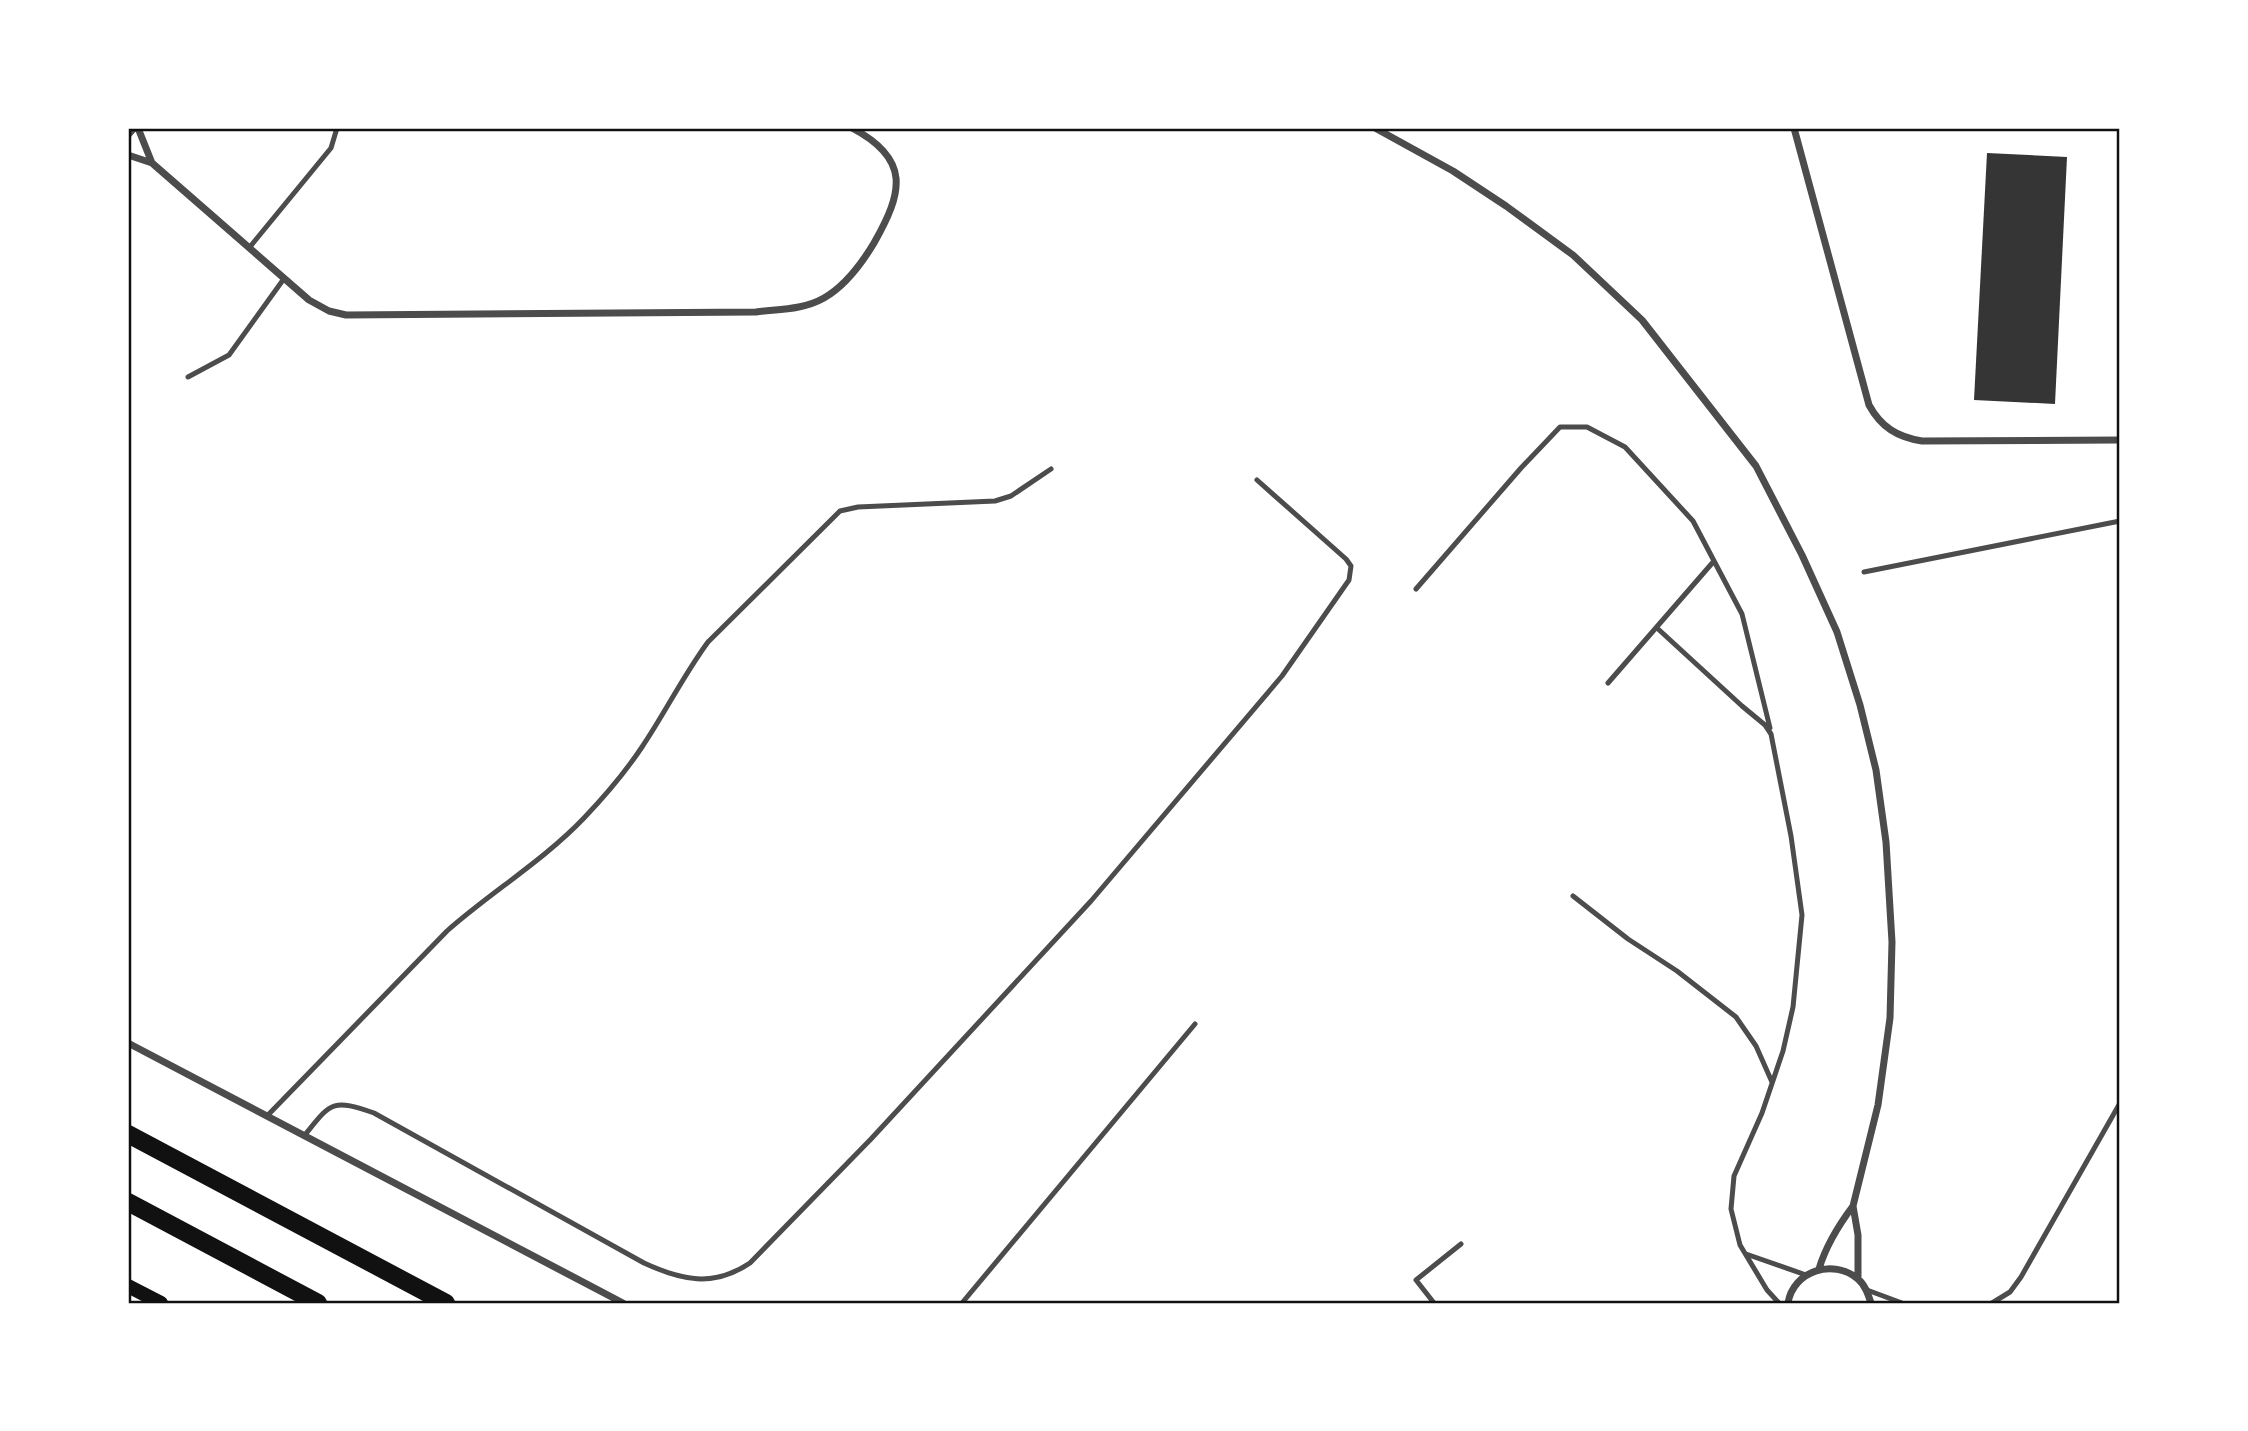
<svg xmlns="http://www.w3.org/2000/svg" width="2248" height="1431" font-family="Helvetica,sans-serif">
<rect width="100%" height="100%" fill="#fff"/>
<path fill="#353535" d="M1987 153 2067 157 2055 404 1974 400Z"/>
<g fill="none" stroke-linecap="round" stroke-linejoin="round">
<path stroke="#4c4c4c" stroke-width="5" d="M249 248 331 148 337 128
M188 377 229 355 283 280
M1864 572 2120 521
M1416 589 1521 468 1560 427H1587L1625 447 1693 521 1742 614 1770 728
M1657 628 1742 706 1765 725 1771 734 1791 836 1802 915 1793 1007 1783 1051 1762 1113 1734 1176 1731 1209 1740 1245 1767 1290 1779 1303
M1608 683 1714 561
M1573 896 1628 939 1677 971 1736 1017 1756 1046 1772 1082
M267 1116 447 931C491 892 543 861 584 818 604 797 626 771 642 747 665 713 683 676 708 642L840 511 858 507 995 501 1011 496 1051 469
M304 1136C331 1103 331 1098 374 1113L644 1263C681 1280 713 1288 750 1263L871 1139 1091 901 1282 676 1349 580 1351 566 1346 559 1257 480
M1746 1254 1806 1275
M1867 1290 1902 1303
M962 1303 1195 1024
M1434 1303 1416 1280 1461 1244
M1992 1303 2010 1292 2021 1277 2120 1103"/>
<path stroke="#4c4c4c" stroke-width="7" d="M138 128 152 163
M1375 128 1453 171 1506 206 1573 255 1642 320 1756 466 1802 555 1837 632 1860 705 1876 770 1886 842 1892 942 1890 1018 1878 1105 1853 1206 1858 1235V1279
M1794 128 1869 405C1881 427 1897 437 1922 441L2120 440
M128 135 134 128
M128 155 152 163 309 300 329 311 346 315 756 312C778 309 803 310 824 298 845 286 862 263 874 243 903 192 911 159 852 128
M128 1043 623 1303
M1819 1269C1826 1245 1838 1226 1853 1206
M1788 1303C1793 1271 1833 1258 1858 1279 1865 1285 1868 1294 1871 1303"/>
<path stroke="#111" stroke-width="14" d="M128 1286 161 1303"/>
<path stroke="#111" stroke-width="18" d="M128 1134 446 1303
M128 1202 318 1303"/>
</g>
<rect width="2248" height="1431" fill="none" stroke="#ffffff" stroke-width="259"/>
<rect x="130" y="130" width="1988" height="1172" fill="none" stroke="#111" stroke-width="2.5"/>
</svg>
